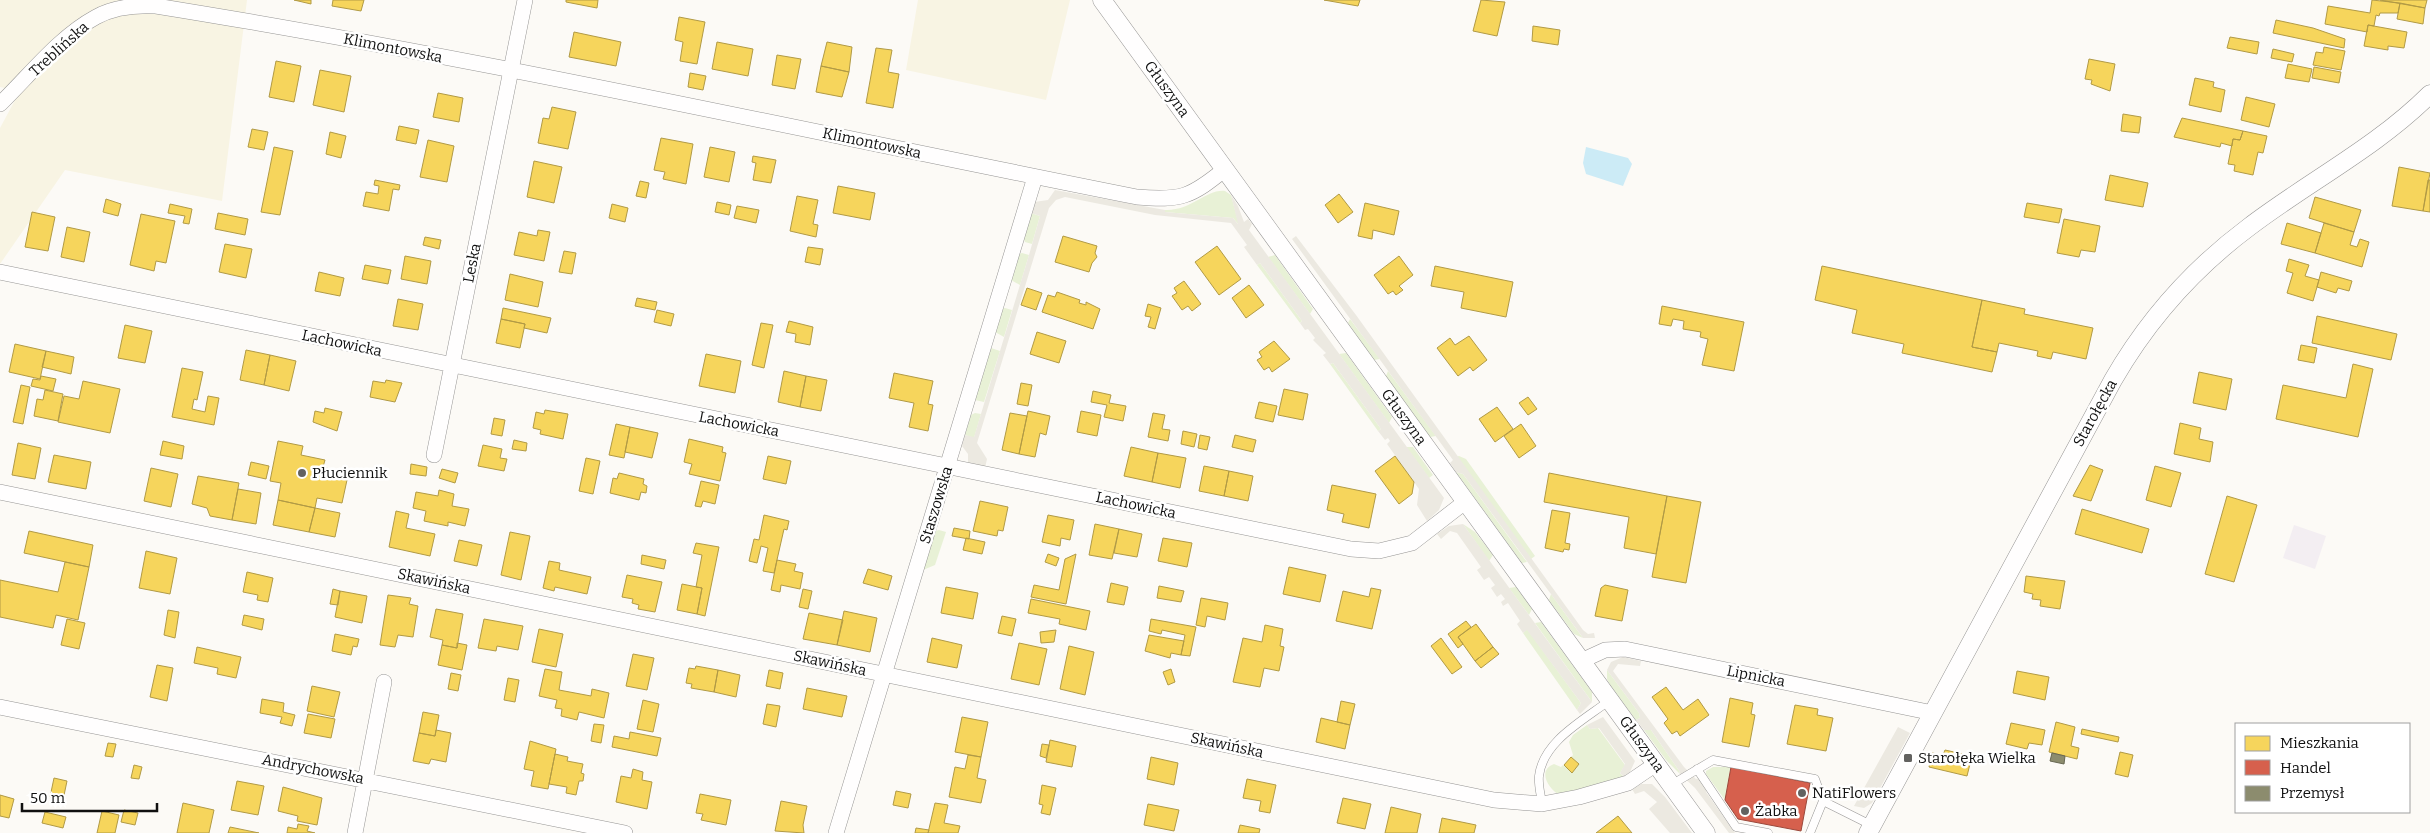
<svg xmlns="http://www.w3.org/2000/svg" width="2430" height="833" font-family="Bitter,serif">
<rect width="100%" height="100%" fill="#fcfaf6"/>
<path fill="#f3eef2" d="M2294 525 2326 536 2315 569 2283 558Z"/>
<path fill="#f8f4e3" d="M0 0H247L222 201 65 170 0 264V128L20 91 0 87Z
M918 0H1070L1046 100 906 70Z"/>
<path fill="#e8f1d6" d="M1225 191 1231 195 1239 225 1233 218 1165 212V210C1192 211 1206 189 1225 191Z
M1031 213 1040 216 1032 244 1025 242 1023 238Z
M1022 253 1029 255 1020 285 1011 280 1019 254Z
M1275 255 1313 309 1310 314 1268 257Z
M1260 263 1302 321 1300 323 1257 265Z
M1005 308 1012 310 1004 337 995 332 1002 309Z
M1350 319 1380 359 1374 360 1348 323Z
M991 348 1000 351 984 402 975 400Z
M1346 353 1392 417 1389 423 1339 354Z
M1333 363 1381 429 1378 431 1330 364Z
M1388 371 1436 436 1430 437 1386 376Z
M975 413 981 414 974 438 965 435 971 415Z
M1406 447H1413L1433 475 1429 478Z
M1459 456 1466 459 1535 556 1531 559 1456 457Z
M1456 472 1463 474 1527 562 1522 563Z
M1463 524 1475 532 1493 555 1489 561Z
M939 530 946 532 935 565 923 570 935 531Z
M1516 587 1532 609 1529 615 1509 588Z
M1551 594 1580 634 1583 638 1574 634 1549 600Z
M1541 622 1592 692V702L1535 623Z
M1527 629 1581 703 1577 710 1523 633Z
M1607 670 1639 713 1640 718 1636 720 1610 685 1607 679Z
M1587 725 1590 729 1598 728 1625 765 1620 773 1624 777 1560 795C1548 789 1537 770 1554 764L1561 767 1563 765 1572 772 1579 764 1571 757 1573 755 1569 742 1573 735Z
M1647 729 1651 730 1680 772 1679 773 1666 760 1644 730Z
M1713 767H1731L1725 800 1706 774V771Z"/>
<path fill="#ece9e1" d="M1055 190 1165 210V212L1233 218 1238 224 1231 195 1238 206 1244 222 1248 219 1252 224 1249 230 1444 498 1439 510 1427 521 1417 505 1419 489 1387 444 1390 441 1388 438 1385 440 1378 431 1381 429 1333 363 1330 364 1323 355 1326 353 1313 340 1315 338 1308 329 1305 330 1300 323 1302 321 1260 263 1257 265 1244 247 1247 245 1231 223 1155 215 1065 197 1056 200 1049 208 977 443 987 459 985 468 968 463V454L962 446 965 435 974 437 1029 255 1040 216 1031 213 1034 202 1048 200Z
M1296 236 1356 315 1583 630 1588 634 1594 633 1595 638H1583L1463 474 1456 472 1450 463 1453 460 1292 239Z
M1463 524 1592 702 1580 714 1577 710 1581 703 1527 630 1523 633 1517 624 1520 621 1508 603 1503 606 1501 602 1505 599 1501 594 1497 597 1491 588 1495 585 1489 577 1484 580 1477 570 1481 567 1457 533 1450 531 1441 539 1437 534 1449 526Z
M1623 657 1641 661 1640 666 1618 664 1613 671 1684 767 1696 779 1699 778 1708 790 1706 792 1735 833H1729L1695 788 1679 773 1680 772 1651 730H1644L1636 720 1640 718 1639 713 1607 670 1611 662Z
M1603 717 1635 761 1630 772 1624 777 1620 773 1625 764 1599 728 1590 729 1587 725Z
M1898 727 1910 733 1872 803 1864 808 1854 806Z
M1641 784H1652L1665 797 1692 833H1670L1649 809 1657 802 1644 791 1635 794 1632 789Z"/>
<path fill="#ccebf6" d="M1586 147 1628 158 1632 164 1623 186 1586 174 1583 163Z"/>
<path fill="#f6d55c" stroke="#b19a45" d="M294 0H311V4Z
M333 0H364L361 11 332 6Z
M566 0H598L597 8 566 2Z
M1324 0H1360L1358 6Z
M1481 0 1505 2 1497 36 1473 31Z
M2372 0 2400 3 2398 13H2380L2379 16 2376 15 2374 26 2368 25 2367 32 2325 24 2328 6 2370 13Z
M2380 0H2427L2425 8Z
M2400 3 2425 8 2423 24 2397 19Z
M679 17 705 22 697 64 680 61 683 42 675 40Z
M2276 20 2313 28 2345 39 2344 48 2273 33Z
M2368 25 2407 32 2404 48 2388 46V50L2364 46Z
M1533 26 1560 30 1558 45 1532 41Z
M574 32 621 42 616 66 569 57Z
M2230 37 2259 42 2257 54 2227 48Z
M717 42 753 49 748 76 712 69Z
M827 42 852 47 849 72 821 66Z
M2324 47 2345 51 2341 70 2313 65 2316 52 2323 53Z
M876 48 892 50 888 72 899 74 893 108 866 103Z
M2273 49 2294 54 2292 62 2271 58Z
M777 55 801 59 795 89 772 85Z
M2089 59 2115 64 2110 91 2091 84 2092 80 2085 79Z
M276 61 301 66 294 102 269 97Z
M2288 64 2312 69 2309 82 2285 78Z
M821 66 849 72 842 97 816 92Z
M2314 67 2341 72 2339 83 2312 78Z
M320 70 351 76 344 112 313 105Z
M690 73 706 76 703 90 688 87Z
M2195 78 2214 82 2213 87 2225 90 2221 112 2189 105Z
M438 93 463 98 459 122 433 117Z
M2246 97 2275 104 2269 127 2241 120Z
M552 107 576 112 568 149 538 143 543 118 549 119Z
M2123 114 2141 117 2139 133 2121 131Z
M2182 118 2243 131 2240 140 2233 139 2232 146 2221 143 2220 147 2174 137Z
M399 126 419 130 416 144 396 140Z
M252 129 268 132 264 150 248 147Z
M2243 131 2267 136 2263 153 2258 152 2253 175 2234 171 2235 165 2228 164 2233 139 2240 140Z
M330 132 346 136 341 158 326 154Z
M661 138 693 144 686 184 663 179 665 172 654 170Z
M428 140 454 146 447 182 420 177Z
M274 147 293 151 280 215 261 212Z
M710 147 735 152 729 182 704 177Z
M753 156 776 160 771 183 753 180 756 163 752 162Z
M534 161 562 167 554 203 527 197Z
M2399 167 2430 173 2423 211 2392 206Z
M2110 175 2148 183 2143 207 2105 200Z
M375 180 400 185 399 190 393 189 389 211 363 206 366 192 378 194 379 186 374 185Z
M2428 180H2430V212L2423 211Z
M640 181 649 183 646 198 636 196Z
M838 186 875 193 870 220 833 213Z
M1339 194 1353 212 1338 223 1325 205Z
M797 196 818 200 813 224 818 225 816 237 790 231Z
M2315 197 2361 210 2354 232 2309 218Z
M106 199 121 204 118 216 103 212Z
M717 202 731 205 729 215 715 212Z
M1365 203 1399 211 1394 235 1373 230 1372 239 1358 236Z
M2027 203 2062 209 2059 223 2024 217Z
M170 204 192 209 189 224 183 223 185 216 168 213Z
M612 204 628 208 625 222 609 218Z
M737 206 759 210 756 223 734 218Z
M32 212 55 217 48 251 25 247Z
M218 213 248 219 245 235 215 229Z
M141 214 175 221 166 263 156 261 154 271 130 265Z
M2064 219 2100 226 2095 252 2081 250 2079 257 2057 253Z
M2287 223 2321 233 2315 253 2281 244Z
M2324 223 2354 232 2350 245 2357 247 2360 239 2369 242 2362 267 2315 253Z
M67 227 90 232 84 262 61 257Z
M538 230 550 232 544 261 514 255 519 232 537 236Z
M1063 236 1097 246 1095 253 1097 257 1092 263 1089 272 1055 262Z
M425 237 441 240 439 249 423 245Z
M225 244 252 249 246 278 219 272Z
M1217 246 1241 279 1219 295 1195 262Z
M808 247 823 249 820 265 805 262Z
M564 251 576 253 572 274 559 272Z
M405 256 431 261 427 284 401 279Z
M1399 256 1413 275 1399 286 1403 290 1396 295 1393 291 1388 294 1374 275Z
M2289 259 2309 265 2305 276 2319 280 2313 301 2287 293 2293 273 2286 271Z
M365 265 391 270 388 284 362 279Z
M1435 266 1513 282 1506 317 1461 308 1464 292 1431 286Z
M1822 266 1982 300 1972 347 1997 352 1992 372 1902 353 1904 344 1852 333 1857 310 1815 300Z
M319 272 344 278 340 296 315 291Z
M2321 272 2352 281 2349 291 2338 288 2336 293 2317 287Z
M510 274 543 282 538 307 505 300Z
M1184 281 1201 304 1192 311 1188 306 1182 310 1172 296 1177 293 1174 288Z
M1249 285 1264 305 1246 318 1232 298Z
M1027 288 1042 293 1036 310 1021 305Z
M1057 292 1080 300 1079 303 1086 305V302L1100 309 1093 329 1042 312 1048 295 1055 297Z
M637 298 657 302 655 310 635 306Z
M398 299 423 304 418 330 393 326Z
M1982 300 2025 309 2024 314 2093 328 2086 359 2053 352 2051 359 2037 356 2038 351 1999 343 1997 352 1972 347Z
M1148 304 1161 308 1155 329 1148 327 1151 317 1145 316Z
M1662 306 1744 322 1734 371 1702 365 1708 339 1700 337 1701 332 1683 329 1684 321 1673 319 1671 326 1659 324Z
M503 308 551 318 547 333 524 328 525 324 501 319Z
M657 310 674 314 671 326 654 322Z
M2317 316 2397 334 2391 360 2312 343Z
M501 319 525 324 520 348 496 343Z
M789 321 813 327 810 345 795 342 796 334 786 332Z
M761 323 773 325 764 368 752 365Z
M125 325 152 331 145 363 118 358Z
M1037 332 1066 341 1059 363 1030 354Z
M1469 336 1487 360 1473 371 1470 367 1458 376 1437 348 1450 338 1455 345Z
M1274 341 1290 359 1272 372 1269 367 1264 370 1257 360 1262 357 1259 352Z
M15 344 46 351 40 379 9 372Z
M2301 345 2317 348 2314 363 2298 360Z
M246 350 270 355 264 385 240 380Z
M46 351 74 357 71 374 42 367Z
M706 354 741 361 735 393 699 386Z
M270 355 296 361 289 391 264 385Z
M2353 364 2373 369 2358 437 2276 419 2283 385 2346 398Z
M182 368 203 372 197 400 194 399 192 409 205 412 208 396 219 398 214 425 172 417Z
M784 371 806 376 800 407 778 402Z
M2199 372 2232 379 2226 410 2193 403Z
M894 373 933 381 928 404 933 405 928 431 909 427 914 403 889 398Z
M41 376 56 379 53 391 31 386 33 379 40 380Z
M806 376 827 380 821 411 800 407Z
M386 380 402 383 395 402 370 397 373 381 385 383Z
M83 381 120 389 110 433 58 422 64 396 79 399Z
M1021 383 1032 385 1028 406 1017 404Z
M21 385 30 387 23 424 13 422Z
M1284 389 1308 394 1303 420 1278 415Z
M45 390 63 394 58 421 34 416 37 399 43 400Z
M1093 391 1111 395 1109 403 1126 406 1123 421 1104 417 1107 405 1091 402Z
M1528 397 1537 409 1528 415 1519 403Z
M1259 402 1277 406 1273 422 1255 418Z
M1497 407 1513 429 1495 442 1479 419Z
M325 408 342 412 337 431 313 422 315 411 324 413Z
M545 410 568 414 563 439 540 434 541 430 533 428 536 412 544 414Z
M1028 411 1050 416 1046 435 1040 433 1035 457 1019 454Z
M1081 411 1101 415 1097 436 1077 432Z
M1010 413 1027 416 1019 454 1002 450Z
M1153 413 1165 415 1162 429 1170 430 1168 441 1148 437Z
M494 418 505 420 502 436 491 434Z
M2180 423 2201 428 2199 439 2213 442 2210 462 2174 454Z
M616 424 630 427 624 458 609 455Z
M1521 424 1536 446 1519 458 1504 436Z
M630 427 658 433 652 458 625 452Z
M1183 431 1197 434 1194 447 1181 444Z
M1200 435 1210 437 1207 450 1198 448Z
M1235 435 1256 440 1253 452 1232 447Z
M689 439 723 447 722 452 726 453 720 481 689 474 692 464 684 462Z
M514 440 527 443 526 451 512 449Z
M163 441 184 446 182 459 160 455Z
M278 441 303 446 301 455 325 460 323 467 333 470 332 477 347 480 342 503 317 498 315 508 278 500 281 483 270 481Z
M18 443 41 448 35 479 12 475Z
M483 445 502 449 500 458 507 459 504 471 478 466Z
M1131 447 1158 453 1152 482 1124 476Z
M1158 453 1186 458 1180 488 1152 482Z
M54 455 91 462 86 489 48 482Z
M768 456 791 461 786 484 763 479Z
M1395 456 1414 482 1412 494 1399 504 1375 471Z
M586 458 600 461 593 494 579 491Z
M251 462 269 466 266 479 248 475Z
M411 464 427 467 426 476 410 474Z
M2090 465 2103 470 2091 501 2073 496Z
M1204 466 1229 471 1224 496 1199 491Z
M2155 466 2181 473 2171 507 2146 500Z
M151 468 178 474 171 507 144 501Z
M442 469 458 473 455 483 439 478Z
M1229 471 1253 476 1248 501 1224 496Z
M619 473 644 479 643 484 647 486 646 493 641 492 639 500 610 493 613 478 617 479Z
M1549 473 1667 496 1656 554 1624 548 1629 517 1544 502Z
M198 476 239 483 232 520 210 516 207 508 192 504Z
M701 481 719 485 715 504 703 501 701 507 695 506Z
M1332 485 1376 494 1369 528 1342 522 1344 514 1327 510Z
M238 489 261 493 256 524 232 520Z
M439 490 454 494 452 506 469 509 465 526 448 522V526L424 521 426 511 413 508 416 492 438 496Z
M1667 496 1701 502 1686 583 1652 577Z
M2227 496 2257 505 2234 582 2205 574Z
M278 500 315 508 309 532 273 525Z
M980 501 1008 507 1003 531 998 530 997 536 973 531Z
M315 508 340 513 335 537 309 532Z
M2082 509 2149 529 2142 553 2075 534Z
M1552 510 1570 513 1565 543 1570 544 1569 550 1564 549 1563 552 1545 548Z
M396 511 409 514 406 528 435 534 430 556 389 547Z
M764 515 789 521 787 530 784 529 774 573 763 571 768 548 761 546 757 563 749 561 754 539 759 540Z
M1048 515 1074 520 1070 540 1061 538 1060 546 1042 542Z
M1095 524 1119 529 1112 559 1089 555Z
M954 528 970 531 969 539 952 536Z
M1119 529 1142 534 1137 557 1114 553Z
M29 531 93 545 89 567 24 553Z
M510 532 530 536 521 580 501 575Z
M966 538 985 542 982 554 963 550Z
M1163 538 1192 543 1187 567 1158 561Z
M459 540 482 545 477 566 454 561Z
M696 543 719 547 705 616 697 614 702 588 696 587 702 555 693 553Z
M146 551 177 558 170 594 139 588Z
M1048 554 1059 558 1056 566 1045 562Z
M1076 554 1066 604 1031 597 1034 585 1059 590 1065 559Z
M642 555 666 560 664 569 641 564Z
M777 560 796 564 794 571 803 573 800 589 781 585 780 592 771 590Z
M549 561 560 563 559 570 591 577 587 594 555 587 554 591 543 588Z
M65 562 89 567 78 620 56 615 53 628 0 617V580L58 592Z
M1289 567 1326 575 1320 602 1283 594Z
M868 569 892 576 888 590 863 583Z
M247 572 273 578 268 602 257 600 258 595 243 592Z
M627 575 662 582 655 612 638 609 639 605 632 603 633 599 622 597Z
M2026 576 2065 581 2060 609 2040 606 2041 600 2032 599 2033 594 2024 592Z
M1111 583 1128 587 1124 605 1107 602Z
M682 584 702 588 697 614 677 610Z
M1605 585 1628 590 1622 621 1595 616 1601 588Z
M1159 586 1184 591 1181 602 1157 598Z
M946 587 978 593 973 619 941 613Z
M1371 588 1381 590 1372 629 1336 621 1343 591 1369 597Z
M333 589 340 591 338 605 330 604Z
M803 589 812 591 808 609 799 607Z
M340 591 367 596 362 623 335 617Z
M388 595 411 598 409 604 418 606 413 637 398 635 395 647 380 645Z
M1201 598 1228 603 1225 620 1207 616 1205 627 1196 625Z
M1031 599 1090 611 1086 630 1059 624 1060 619 1028 613Z
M436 609 463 614 457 648 442 645 443 640 430 637Z
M168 610 179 612 175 638 164 635Z
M844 611 877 618 870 652 837 645Z
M809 613 843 620 837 645 803 639Z
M244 615 264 619 262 630 242 625Z
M1002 616 1016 619 1012 636 998 633Z
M67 619 85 623 79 649 61 645Z
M484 619 523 626 518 650 497 646 496 651 478 648Z
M1151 619 1196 627 1190 656 1181 655 1185 635 1162 630 1161 634 1149 631Z
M1466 621 1471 627 1458 637 1463 644 1458 648 1448 634Z
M1476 624 1493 647 1475 661 1458 637Z
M1265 625 1283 629 1280 646 1284 647 1279 671 1264 668 1260 687 1233 682 1243 638 1262 642Z
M539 629 563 634 556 667 532 662Z
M1056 630 1054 642 1041 643 1040 632Z
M335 634 359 639 357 647 353 646 351 655 332 651Z
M1149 635 1184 641 1181 655 1171 653 1170 658 1145 651Z
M932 638 962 645 957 668 927 662Z
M1441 638 1462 667 1452 674 1431 646Z
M457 643 467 645 462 670 438 665 442 645 457 648Z
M1019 643 1047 649 1039 685 1011 679Z
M1069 646 1094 652 1085 695 1060 689Z
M197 647 241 657 236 678 217 674 218 668 194 663Z
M1493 647 1499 654 1481 668 1475 661Z
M633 654 654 658 647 690 626 686Z
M157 665 173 668 167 701 150 697Z
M696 666 718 670 714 692 691 688 692 684 686 683 689 668 695 669Z
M545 669 562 672 559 690 591 696 592 689 609 693 604 718 579 712 577 720 561 716 562 709 555 708 557 700 539 696Z
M1171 669 1175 682 1168 685 1163 672Z
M718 670 740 675 736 697 714 692Z
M769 670 783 673 780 689 766 686Z
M2017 671 2049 677 2045 700 2013 693Z
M451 673 461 675 458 691 448 689Z
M508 678 519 680 515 702 504 700Z
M312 686 340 692 334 717 307 711Z
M1666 687 1683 710 1698 699 1709 715 1680 736 1677 731 1672 734 1664 723 1668 719 1652 697Z
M807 688 847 696 842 717 803 709Z
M1730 698 1753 703 1751 714 1755 715 1749 747 1722 742Z
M262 699 284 703 283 712 295 715 292 726 280 723 282 717 260 713Z
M643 700 659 704 653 732 637 729Z
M1341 701 1355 704 1350 725 1337 722Z
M767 704 780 706 776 727 763 724Z
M1795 705 1818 709 1817 715 1833 718 1826 751 1787 744Z
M423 712 439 715 435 736 419 733Z
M308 714 335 719 331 738 304 733Z
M962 717 988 722 981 757 955 752Z
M1321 718 1350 725 1345 749 1316 742Z
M2056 722 2075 727 2071 746 2079 748 2077 759 2049 752Z
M2011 723 2045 730 2042 745 2029 743 2027 749 2006 744Z
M594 724 604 725 601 743 591 741Z
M2082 729 2119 737 2118 742 2081 734Z
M436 730 451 733 446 762 431 759 429 764 413 761 419 733 435 736Z
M630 732 661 738 657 756 612 747 614 736 629 739Z
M1050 740 1076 746 1072 767 1046 762Z
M530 741 556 749 548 789 531 786 534 771 524 769Z
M108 743 116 744 113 757 105 756Z
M1042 744 1049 745 1046 758 1040 756Z
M1945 750 1972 756 1967 776 1929 767 1932 753 1943 755Z
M2120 752 2133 755 2128 777 2115 774Z
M555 754 568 757 567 761 583 764 581 773 584 774 583 781H579L576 795 566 793 567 787 549 784Z
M968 755 981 757 977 778 986 780 981 803 949 797 955 767 965 769Z
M1151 757 1178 763 1174 785 1147 779Z
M1571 757 1579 764 1572 773 1564 765Z
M134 765 142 767 139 779 131 778Z
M633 769 643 772 642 780 652 782 647 809 616 802 621 776 631 778Z
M54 778 67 781 63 800 50 797Z
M1247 779 1276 785 1270 813 1259 811 1261 801 1243 798Z
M237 781 264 786 258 815 231 810Z
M1042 785 1056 788 1050 815 1041 813 1043 805 1039 804Z
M283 787 322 798 317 825 297 821 298 816 278 811Z
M896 791 911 794 908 808 893 805Z
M700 794 731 800 726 825 701 820 703 814 696 813Z
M0 795 14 799 9 818 0 816Z
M1343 798 1371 804 1365 829 1337 823Z
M781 801 807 806 803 825 804 833 775 831Z
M183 803 214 810 209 833H177Z
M935 803 948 805 944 823 960 826 958 833H928Z
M1148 804 1179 810 1174 831 1144 825Z
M1391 807 1421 814 1417 833H1385Z
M124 810 138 813 135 825 121 822Z
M102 811 119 815 115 833H97Z
M45 812 66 817 63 828 42 823Z
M1618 816 1632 833H1596Z
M1442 818 1476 825 1474 833H1439Z
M298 824 309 826 307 831 315 833H287L288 827 297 829Z
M1240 825 1260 829 1259 833H1238Z
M230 827 259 833H228Z
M916 828 929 830 928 833H915Z"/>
<path fill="#d6604d" stroke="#9b483b" d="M1731 767 1810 783 1801 831 1738 819 1725 800Z"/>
<path fill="#8c8c6e" stroke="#676752" d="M2052 753 2065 756 2064 764 2050 761Z"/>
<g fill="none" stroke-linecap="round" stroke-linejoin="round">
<defs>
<path id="service" d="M1697 769 1736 827 1768 833
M1671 785 1713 760 1815 779 1823 801 1810 833
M1823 801 1871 825
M1542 804C1541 795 1538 785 1539 776 1543 741 1584 720 1610 700"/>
<path id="minor" d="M0 104C30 75 59 37 96 17 114 7 136 5 156 6 485 59 810 132 1137 197 1181 201 1191 197 1225 169
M0 272 1351 549 1379 551 1412 543 1465 502
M434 455 525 0
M0 492 1494 800 1542 804 1579 797 1628 783 1656 764
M1581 661 1605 650 1625 649 1933 713
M0 707 625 833
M355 833 384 682
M836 833 1035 177"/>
<path id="tertiary" d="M1102 0 1706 833
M1868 833 2113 380C2147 321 2194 268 2249 227 2308 182 2377 147 2430 94"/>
</defs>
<use href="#service" stroke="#969594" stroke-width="9"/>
<use href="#minor" stroke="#969594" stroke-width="16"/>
<use href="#tertiary" stroke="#969594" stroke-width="19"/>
<use href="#service" stroke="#fffefe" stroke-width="8"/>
<use href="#minor" stroke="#fffefe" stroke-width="15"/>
<use href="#tertiary" stroke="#fffefe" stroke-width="18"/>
</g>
<g fill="#636260" stroke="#fff" stroke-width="2">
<circle cx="302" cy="473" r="5"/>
<rect x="1903" y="753" width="10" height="10" rx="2.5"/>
<circle cx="1802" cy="793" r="5"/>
<circle cx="1745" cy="811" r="5"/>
</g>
<g text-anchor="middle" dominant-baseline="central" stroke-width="5" stroke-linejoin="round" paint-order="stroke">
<g font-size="15" fill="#101010" stroke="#fff">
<text transform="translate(393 48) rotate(11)">Klimontowska</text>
<text transform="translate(59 49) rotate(-42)">Treblińska</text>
<text transform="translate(1167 89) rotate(54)">Głuszyna</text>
<text transform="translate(872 143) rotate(12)">Klimontowska</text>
<text transform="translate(472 263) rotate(-79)">Leska</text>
<text transform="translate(342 343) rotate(12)">Lachowicka</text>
<text transform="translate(2095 413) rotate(-61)">Starołęcka</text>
<text transform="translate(1404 417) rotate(54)">Głuszyna</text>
<text transform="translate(739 424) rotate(11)">Lachowicka</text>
<text transform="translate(936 505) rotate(-73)">Staszowska</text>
<text transform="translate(1136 505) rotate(12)">Lachowicka</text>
<text transform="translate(434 581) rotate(12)">Skawińska</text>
<text transform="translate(830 663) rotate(12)">Skawińska</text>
<text transform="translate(1756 676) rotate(11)">Lipnicka</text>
<text transform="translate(1642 744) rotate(54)">Głuszyna</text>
<text transform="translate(1227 745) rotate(12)">Skawińska</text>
<text transform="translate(313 769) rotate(11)">Andrychowska</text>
</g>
<g font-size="15" fill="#101010" stroke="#fff" text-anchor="start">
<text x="312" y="473">Płuciennik</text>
<text x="1918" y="758">Starołęka Wielka</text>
<text x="1812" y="793">NatiFlowers</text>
<text x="1755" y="811">Żabka</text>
</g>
</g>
<rect x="2235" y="723" width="175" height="90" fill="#ffffff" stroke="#9f9f9f"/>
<rect x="2245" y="736" width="25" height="15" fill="#f6d55c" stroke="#9f9f9f"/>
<text x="2280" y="748" font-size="15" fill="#101010">Mieszkania</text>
<rect x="2245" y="760" width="25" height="15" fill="#d6604d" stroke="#9f9f9f"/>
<text x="2280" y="773" font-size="15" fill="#101010">Handel</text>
<rect x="2245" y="786" width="25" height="15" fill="#8c8c6e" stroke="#9f9f9f"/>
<text x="2280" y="798" font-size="15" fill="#101010">Przemysł</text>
<path d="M22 803v8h135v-8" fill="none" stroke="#101010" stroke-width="2.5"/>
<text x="30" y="803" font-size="15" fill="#101010" stroke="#ffffff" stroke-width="4" paint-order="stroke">50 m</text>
</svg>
